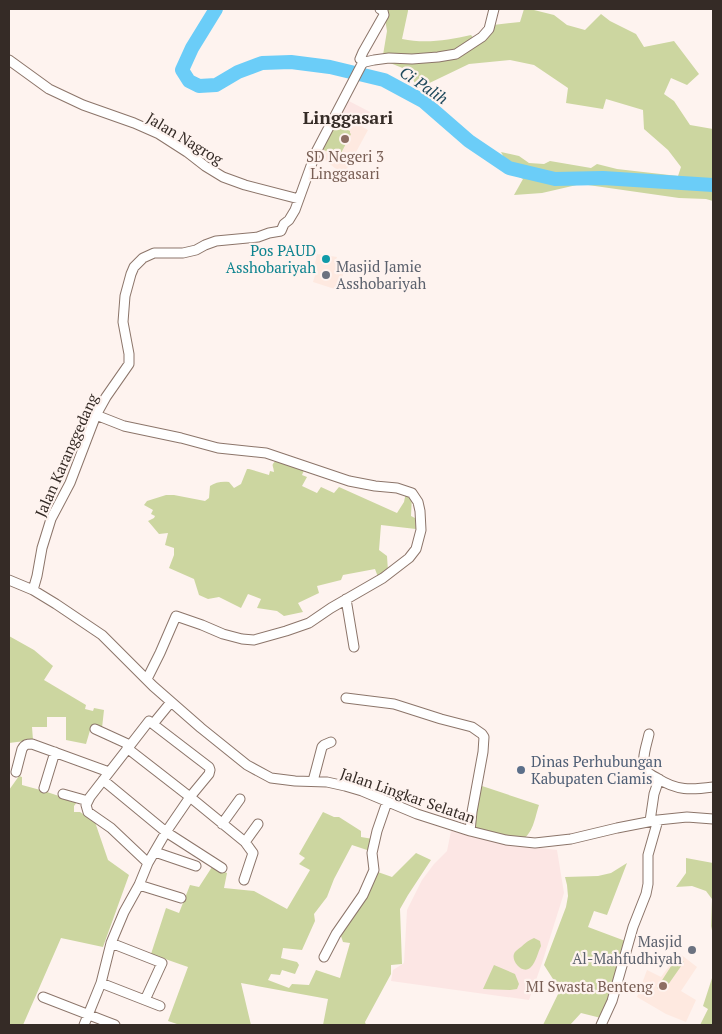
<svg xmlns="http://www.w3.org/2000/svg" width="722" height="1034" font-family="'PT Serif',serif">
<rect width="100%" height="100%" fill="#fef3ef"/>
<path fill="#fce6e4" d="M347 100 370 112 362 127 355 123 352 128 336 120Z
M451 831 523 846 557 850 564 893 542 963 529 1000 391 981 393 970 404 963 407 910 422 880 434 864 447 851Z"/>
<path fill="#fee9e0" d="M336 120 352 128 355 123 368 130 343 176 335 171 336 169 319 155Z
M317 254 337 257 335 264 344 266 341 291 313 282 317 269 314 268Z
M679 953 697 967 681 991 696 1000 686 1022 666 1014 637 997 647 970 661 977Z"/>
<path fill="#ccd6a0" d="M377 9H408V11L402 39C426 44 448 40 471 35L478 43 493 25 520 22 524 9H530L554 15 567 25 585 30 601 14 610 21 636 34 644 47 674 41 699 74 687 85 671 78 664 94 674 101 690 125 713 129V201L706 199 679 198 581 184 542 193 514 195 523 179 513 174 501 152 519 156 529 163 544 164 550 161 591 168 597 164 617 169 678 176 681 167 668 150 644 129 643 110 606 99 603 109 566 103 568 88 534 65 510 60 469 64 417 89 410 71 390 63 383 55 387 31 385 19Z
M334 124 350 131V133L351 134 339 157 335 155V152L332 150 330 153 322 149Z
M278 458 305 468 302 475 307 477 302 486 317 493 321 487 334 493 339 487 397 513 404 502 406 492 412 495 411 516 415 518 416 529 381 525 379 550 387 556 388 571 378 577 375 569 343 575 341 580 317 586 319 593 298 603 303 612 284 616 277 611 257 608 261 599 248 594 241 608 219 597 208 599 199 595 194 579 169 568 174 555V548L165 545 168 533 159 534 148 521 154 518 155 516 151 514 153 510 144 505 147 501 166 495H174L205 501 209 498 210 486C215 482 223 481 229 482L234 488 241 484 247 469H249L269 475 270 471 274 472C273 463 270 467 278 458Z
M9 636 34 650 53 666 44 680 86 705 85 709 93 711 94 708 104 710 102 728 91 727 86 744 66 740V717H47V727H32L33 740 9 743Z
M19 776 22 777V785L44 791 77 802 74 806V812H80L95 822 108 860 129 875 103 947 61 938 23 1025H9V790Z
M479 785 539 805C535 817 533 835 521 840L473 830Z
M323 812 334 817H339L361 831V837L373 839 370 851 352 845 334 879 327 897 314 914 315 921 302 950 283 948 281 958 297 962 299 965 295 974 282 970 280 975 271 974 268 980 289 988 292 984 309 985 316 970 340 978 350 943 343 942 341 936 375 871 392 877 416 853 431 860 408 895 400 909 402 964 391 965V974L365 1022 366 1025H323L328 999 241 983 251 1025H180L168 1021 188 967 151 954 166 908 179 913 190 885 199 887 212 867 227 873 224 888 254 891 287 909 310 870 299 864 305 858 299 854Z
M686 858 713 863V935L711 926 712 899 706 891 692 886 676 887 686 873Z
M627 863 607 915 594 911 588 927 628 942 601 1018 581 1013 570 1025H543L560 990 544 965 566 907 568 896 567 885 565 877 598 876 611 873Z
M534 938 540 941 541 946C538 952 536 962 531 967 523 976 509 960 515 952 517 950 519 948 521 947 525 943 529 940 534 938Z
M677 957 684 962 663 992 657 988Z
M494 965 515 974 519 984 517 989 510 990 483 989Z
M713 975V1025H700L708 1009 703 1006Z"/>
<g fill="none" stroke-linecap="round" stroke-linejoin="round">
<path stroke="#6bcdf8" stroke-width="14" d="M216 9 192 48 182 70 189 81 199 86 216 85 238 72 262 63 291 62 330 67 384 80 423 101 469 141 509 168 555 179 603 178 713 185"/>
<defs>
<path id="minor" d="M9 60 49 89 83 105 134 123 159 134 187 152 205 166 223 177 245 185 299 199
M365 62 360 59 363 52 384 15 383 11 380 9
M96 415 124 426 181 438 218 448 266 453 349 481 375 486 397 488 412 493 418 502 420 511 421 530 416 549 409 558 383 578 331 608 309 623 286 631 254 640 242 639 223 634 202 625 176 616 160 653 147 679
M9 580 33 590 56 604 102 635 153 686 201 728 247 765 271 778 295 781 327 782 345 786 362 791 417 814 470 831 506 840 535 843 571 839 617 828 658 820 687 817 713 819
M33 590 37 576 42 548 51 519 70 483 96 415 106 397 129 364V354L123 322 125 296 131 274 134 267 143 258 154 253H183L196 250 205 245 216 241 258 237 269 233 281 231 284 224 289 220 295 210 316 152 362 64 365 62 374 60 389 58 412 59 438 57 456 54 482 37 489 29 494 9
M346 599 354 647
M346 698 394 704 441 719 472 727 482 734 484 737 483 752 472 812 470 831
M153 724 171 702
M95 729 130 745
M649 734C647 744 641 758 645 769 647 773 653 776 657 778 677 791 691 790 713 787
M127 748 190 797 245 842 253 853 244 880
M16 772 22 749C25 744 27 744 32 744L109 772
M103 780 166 832 222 868
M313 781 322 747 324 745 331 742
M44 788 55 752
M63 794 88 801
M650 821 654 794 659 779
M222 824 240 799
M245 842 258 824
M155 852 196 866
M139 885 181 898
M111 943 162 963 145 1000
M324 957 336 934 363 895 374 870 372 853 377 831 387 802
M101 983 160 1006
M43 997 115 1025
M84 1025 101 983 111 943 124 912 139 885 148 863 166 832 190 797 209 774 210 770 209 767 149 721 90 797 86 805 88 812 111 828 148 863
M601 1025 612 1001 633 927 646 894 648 884V855L658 820"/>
</defs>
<use href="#minor" stroke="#8c756a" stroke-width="11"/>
<use href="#minor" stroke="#fff" stroke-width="9"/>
</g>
<g fill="#8d6e63" stroke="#fef3ef" stroke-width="2">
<circle cx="345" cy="139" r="5"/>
<circle cx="663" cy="986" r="5"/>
</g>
<circle fill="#0f9aa8" stroke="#fef3ef" stroke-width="2" cx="326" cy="259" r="5"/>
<g fill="#6b7280" stroke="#fef3ef" stroke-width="2">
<circle cx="326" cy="275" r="5"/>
<circle cx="692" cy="950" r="5"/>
</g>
<circle fill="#5c6f8a" stroke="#fef3ef" stroke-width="2" cx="521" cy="770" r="5"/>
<g text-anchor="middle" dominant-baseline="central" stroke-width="4.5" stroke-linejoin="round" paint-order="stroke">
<g font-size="15" fill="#352b26" stroke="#fef3ef">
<text transform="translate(185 138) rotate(31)">Jalan Nagrog</text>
<text transform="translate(66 455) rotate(-66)">Jalan Karanggedang</text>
<text transform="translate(408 795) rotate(19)">Jalan Lingkar Selatan</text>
</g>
<g font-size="15" fill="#785e54" stroke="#fef3ef">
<text x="345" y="156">SD Negeri 3<tspan x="345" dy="17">Linggasari</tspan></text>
<text x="653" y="986" text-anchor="end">MI Swasta Benteng</text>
</g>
<g font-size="15" fill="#0d838f" stroke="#fef3ef" text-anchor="end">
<text x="316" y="250">Pos PAUD<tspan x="316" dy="17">Asshobariyah</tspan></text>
</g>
<g font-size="15" fill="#5b616d" stroke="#fef3ef" text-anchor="start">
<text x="336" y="266">Masjid Jamie<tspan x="336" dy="17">Asshobariyah</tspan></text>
<text x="682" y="941" text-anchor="end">Masjid<tspan x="682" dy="17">Al-Mahfudhiyah</tspan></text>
</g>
<g font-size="15" fill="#4e5e75" stroke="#fef3ef" text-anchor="start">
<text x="531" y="761">Dinas Perhubungan<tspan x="531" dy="17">Kabupaten Ciamis</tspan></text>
</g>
<g font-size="16" font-style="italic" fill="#204a5d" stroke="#fef3ef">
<text transform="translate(424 85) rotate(34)">Ci Palih</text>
</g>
<g font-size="18" font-weight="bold" fill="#352b26" stroke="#fef3ef">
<text x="348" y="117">Linggasari</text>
</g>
</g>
<rect width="722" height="1034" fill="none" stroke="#352b26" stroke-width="20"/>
</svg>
